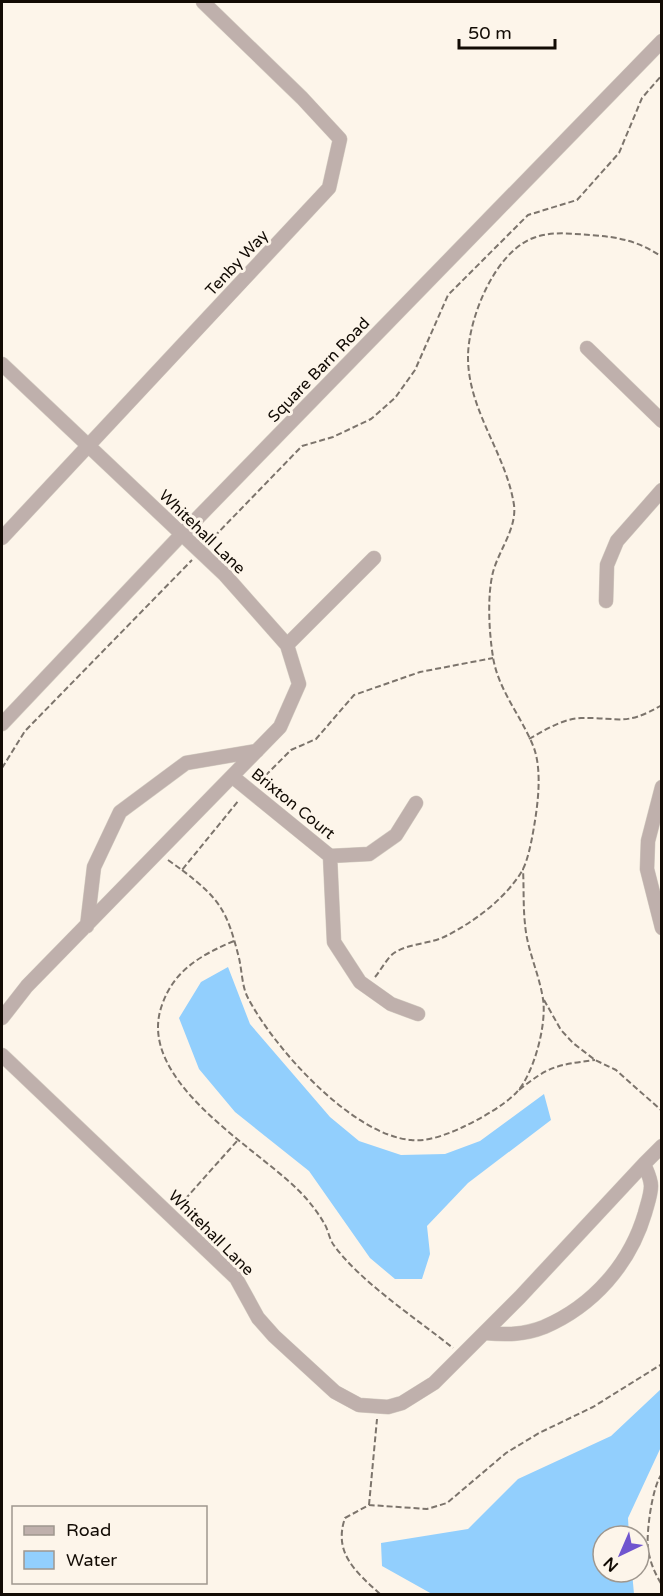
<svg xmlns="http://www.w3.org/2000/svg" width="663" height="1596" font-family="'Varela Round',sans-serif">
<rect width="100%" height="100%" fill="#fdf5ea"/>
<path fill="#92cffd" d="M228 967 250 1024 330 1117 359 1141 401 1155 445 1154 480 1141 544 1094 551 1120 468 1183 427 1226 430 1254 422 1279H395L370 1258 309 1171 235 1112 199 1069 179 1018 201 982Z
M661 1389V1447L628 1518 629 1536H603V1572H632L634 1594H432L382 1566 381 1543 468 1529 518 1479 611 1436Z"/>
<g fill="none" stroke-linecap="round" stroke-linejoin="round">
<defs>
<path id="minor" d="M587 348 662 421
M2 364 225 575 287 645 299 684 280 727 27 986 2 1018
M2 538 329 188 340 139 302 98 203 2
M606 601 607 565 617 541 662 490
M287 645 374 558
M2 724 181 535 662 41
M233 777 330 856 369 854 396 835 416 803
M662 787 648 841 647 869 662 928
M330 856 334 942 360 982 391 1004 418 1014
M87 926 94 867 120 812 186 763 257 751
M2 1055 236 1278 258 1318 274 1336 335 1392 359 1405 388 1407 402 1403 434 1383 520 1297 644 1164
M485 1333C505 1335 524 1335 544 1327 593 1306 630 1264 645 1213 647 1205 651 1195 651 1186 651 1179 647 1171 644 1164L662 1146"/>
</defs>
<use href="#minor" stroke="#d7d0c5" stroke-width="15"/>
<path stroke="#7c746c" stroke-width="2" stroke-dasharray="6 3" stroke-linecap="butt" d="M208 543 302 446 333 437 371 419 395 398 415 370 448 295 528 215 577 200 619 153 642 98 662 75
M529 739C545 730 562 719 581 718 620 717 624 727 662 705
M2 768 25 731 192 560
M259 782 291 750 316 739 354 695 420 672 493 658
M168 860 182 870 239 800
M182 870C221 900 227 911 239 958 242 971 242 987 248 998 274 1048 352 1135 411 1140 428 1142 448 1134 463 1127 480 1119 503 1106 516 1093 534 1074 547 1024 543 999 539 973 527 950 525 924 523 906 524 887 523 869
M234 941C201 955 174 970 162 1005 135 1079 252 1145 296 1188 306 1197 317 1211 324 1223 328 1229 329 1238 333 1244 359 1281 417 1319 453 1348
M375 977C381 970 387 958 394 953 409 943 431 944 446 936 474 922 506 898 522 871 527 862 530 848 532 838 537 811 543 774 534 748 522 717 498 690 493 657 489 632 487 596 493 572 499 550 517 528 514 505 506 453 468 411 468 357 468 318 496 249 536 237 554 231 573 234 591 235 618 237 639 241 662 257
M544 1000 561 1030 573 1043 595 1060 616 1070 662 1111
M519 1090C549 1066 556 1065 595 1060
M179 1206 237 1141
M662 1474C652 1486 646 1534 648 1549 650 1562 655 1574 662 1585
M369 1505 377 1419
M380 1594C356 1572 333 1553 345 1518L369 1505 427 1509 447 1503 506 1453 539 1433 593 1407 662 1364"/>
<use href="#minor" stroke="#bfb0ac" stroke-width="14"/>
</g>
<g text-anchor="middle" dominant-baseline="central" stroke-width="6" stroke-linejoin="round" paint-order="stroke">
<g font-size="16" fill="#120b04" stroke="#fdf5ea">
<text transform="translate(237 263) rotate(-47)">Tenby Way</text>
<text transform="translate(319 370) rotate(-46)">Square Barn Road</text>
<text transform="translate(202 532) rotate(44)">Whitehall Lane</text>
<text transform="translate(293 804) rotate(39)">Brixton Court</text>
<text transform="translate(211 1233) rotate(45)">Whitehall Lane</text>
</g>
</g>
<rect width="663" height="1596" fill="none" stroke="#120b04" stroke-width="6"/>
<rect x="12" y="1506" width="195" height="78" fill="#fdf5ea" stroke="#9f978e" stroke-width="1.5"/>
<rect x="24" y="1526" width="30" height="9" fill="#bfb0ac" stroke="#9f978e" stroke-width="1.5"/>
<text x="66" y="1536" font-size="18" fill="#120b04">Road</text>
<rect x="24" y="1551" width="30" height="18" fill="#92cffd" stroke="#9f978e" stroke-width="1.5"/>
<text x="66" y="1566" font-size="18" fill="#120b04">Water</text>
<g transform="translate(621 1554) rotate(224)"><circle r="28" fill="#fdf5ea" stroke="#9f978e" stroke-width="1.5"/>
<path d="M0-4.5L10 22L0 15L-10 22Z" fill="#7055cf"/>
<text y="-9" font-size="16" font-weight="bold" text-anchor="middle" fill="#120b04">N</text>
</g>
<path d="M459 39v9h96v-9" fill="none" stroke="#120b04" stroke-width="3"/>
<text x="468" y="39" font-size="18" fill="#120b04" stroke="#fdf5ea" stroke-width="4.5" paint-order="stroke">50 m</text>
</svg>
